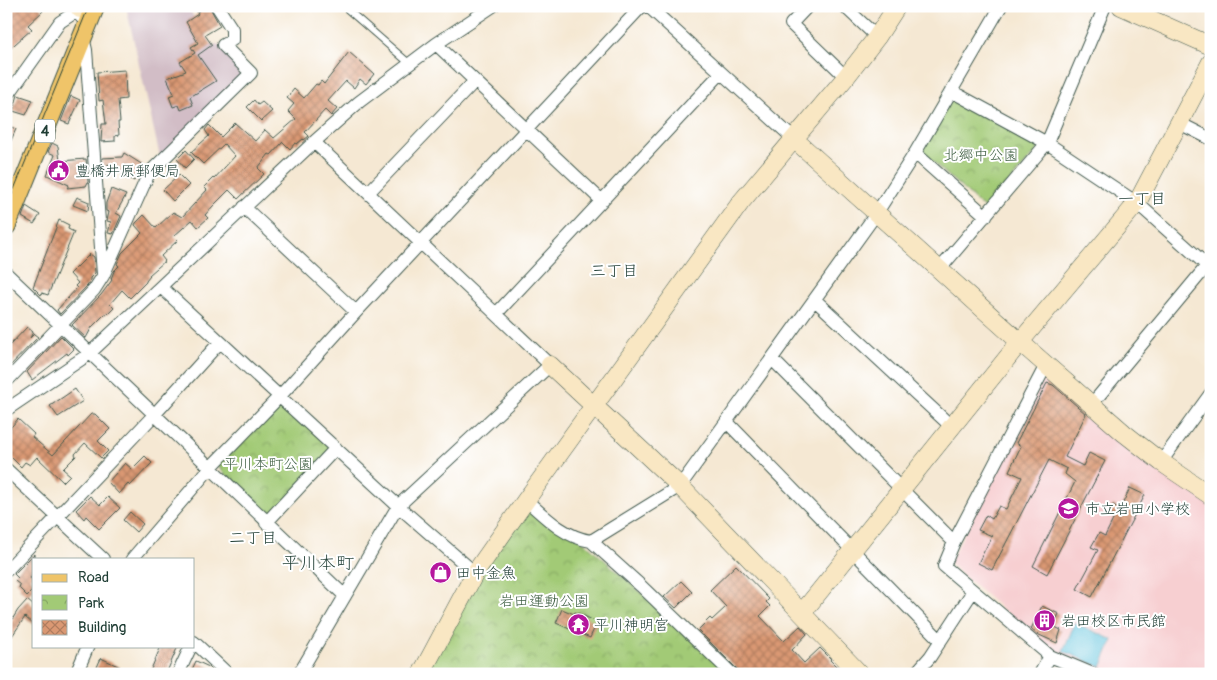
<svg xmlns="http://www.w3.org/2000/svg" width="1217" height="680" font-family="Pangolin,'Klee One',sans-serif">
<defs>
<pattern id="park-crowns" width="20" height="18" patternUnits="userSpaceOnUse" patternTransform="scale(1.25)"><rect width="20" height="18" fill="#a2ca76"/><path d="M2 6a3 3 0 1 1 6 0M12 15a3 3 0 1 1 6 0" fill="none" stroke="#83a562"/></pattern>
<pattern id="building-cross-hatch" width="8" height="8" patternUnits="userSpaceOnUse" patternTransform="scale(1.25)"><rect width="8" height="8" fill="#da9873"/><path d="M0 0l8 8M0 8l8-8" fill="none" stroke="#b07d5f"/></pattern>
</defs>
<rect width="100%" height="100%" fill="#fff"/>
<filter id="ink" filterUnits="userSpaceOnUse"><feTurbulence type="fractalNoise" baseFrequency=".02" numOctaves="2"/><feDisplacementMap in="SourceGraphic" scale="10" xChannelSelector="R" yChannelSelector="G"/><feConvolveMatrix kernelMatrix="1 2 1 2 8 2 1 2 1" color-interpolation-filters="sRGB"/></filter>
<filter id="wash" filterUnits="userSpaceOnUse"><feTurbulence type="fractalNoise" baseFrequency=".0096" numOctaves="4" result="noise"/><feDisplacementMap in="SourceGraphic" scale="20" xChannelSelector="R" yChannelSelector="G"/><feGaussianBlur stdDeviation="1.12" result="paint"/><feColorMatrix in="noise" values="0 0 0 0 0 0 0 0 0 0 0 0 0 0 0 0 0 1.4 0 .05"/><feComposite in="paint" operator="in"/></filter>
<g filter="url(#wash)">
<rect width="100%" height="100%" fill="#f5e8d3"/>
<path fill="#f7cfd1" d="M1049 375 1211 504V667L1207 674H1103L1050 651 949 563 1045 376Z"/>
<path fill="#d2bdc6" d="M126 6H187L213 46 216 44 219 45 243 73 160 157Z"/>
<path fill="url(#park-crowns)" stroke="#608455" d="M953 96 1040 147 986 210 921 151Z
M274 402 286 403 336 448 266 523 216 464Z
M526 500 582 540 732 674H421Z"/>
<path fill="#5ec2dc" stroke="#3e8088" d="M1075 623 1113 640 1101 667 1063 651Z"/>
<g id="blocks">
<path fill="url(#building-cross-hatch)" d="M6 6H39L43 11 28 25 32 29 6 52Z
M207 6H209L220 26 205 35 212 45 198 55 216 81 190 97 193 105 181 110 179 105 173 107 169 96 174 94 167 78 186 71 180 62 195 53 191 47 198 43 186 22 198 14 197 12Z
M349 52 374 74 366 84 360 79 354 88 346 81 328 101 337 109 331 116 325 110 305 132 309 136 304 140 303 139 297 144 295 143 290 149 283 142 271 155 269 154 258 168 264 174 238 199 229 190 213 206 205 215 208 218 198 227 192 220 174 236 178 240 161 256 165 261 149 275 150 276 146 281V282L130 298 122 290 110 304 114 308 107 315 105 314 92 327 86 338 72 325 101 295 112 280 111 279 114 271 119 266 117 264 122 253 142 233 135 225 136 223 144 215 156 228 173 212 182 217 207 190 204 187 213 178 214 179 235 156 224 144 203 164 191 152 209 136 205 130 209 125 221 137 235 123 255 141 265 130 274 138 296 119 288 111 294 104 287 98 294 89 304 98 316 84 318 85 321 81 324 84Z
M125 70 126 99 118 100 120 122H118L119 135 115 136V141L101 142 102 124H106L103 100 99 101 97 72Z
M18 95 33 100 26 115 13 111Z
M71 96 80 100 69 124 61 121Z
M254 100 258 105 262 102 272 111 261 121 247 107Z
M6 125 16 129 6 152Z
M52 143 58 146 60 161 86 159 88 182 86 186 67 188 69 185 47 175 55 155 48 152Z
M186 150 194 159 185 168 177 159Z
M124 153 143 165 134 181 108 164V175L104 176 102 158 122 157Z
M179 175 189 185 173 201 163 190Z
M111 189 126 195 116 213 121 216 113 234 108 233 111 222 107 221 109 212 106 211V203Z
M77 197 89 202 88 211 73 205Z
M26 206 40 215 34 224 22 217Z
M59 220 69 225 68 229 74 232 48 295 42 293 41 295 33 287Z
M90 254 94 257 95 273 90 278V280L88 285 60 314 57 310 77 288 75 286 78 283 70 274Z
M27 327 33 332 30 338 34 334 38 337 6 370V341L10 345Z
M61 336 74 349 68 355 67 353 32 380 27 372Z
M1047 383 1053 385 1086 414 1065 457 1083 466 1089 453 1105 461 1047 574 1033 566 1075 482 1065 474 1067 469 1049 460 992 570 978 563 992 536 978 530 986 515 992 519 999 506 1006 509 1022 477 1009 471 1021 446 1016 443Z
M75 389 83 401 58 417 50 406Z
M91 414H95L110 429 98 441 108 451 101 458 85 443 75 454 76 456 63 469 70 475 63 482 37 457 30 465 25 462 21 467 6 452V433L18 419 34 434 32 437 53 455Z
M145 456 152 463 130 486 128 484 119 494 108 482 125 463 132 469Z
M1130 488 1145 495 1092 597 1077 589 1098 550 1091 547 1099 533 1105 536 1115 516 1109 513 1113 505 1120 509Z
M90 496 100 505 108 497 120 508 99 529 86 516 84 519 76 510Z
M130 512 143 524 136 532 123 520Z
M34 554V574L30 578 34 581V589L27 596 19 588 20 585 15 581 18 578 14 574Z
M736 565 769 599 766 602 770 606 760 616 784 641 800 626 807 634 792 650 804 663 820 648 831 659 830 660 844 674H827L822 669 817 674H742L698 630 710 618 712 620 726 607 710 590Z
M681 581 692 592 676 608 664 597Z
M27 600 34 606V625L25 617 6 645V621L10 623 18 610Z
M1042 606 1059 614 1053 626 1061 630 1057 643 1037 634 1031 629Z
M562 609 574 614 575 612 597 622 590 638 556 623Z
M161 646H178L166 674H149Z
M101 658 120 667 116 674H94Z
M196 661 209 667 216 674H190Z"/>
</g>
</g>
<g filter="url(#ink)">
<use href="#blocks" fill-opacity="0" stroke="#3f574c" stroke-width="1"/>
<g fill="none" stroke-linecap="round" stroke-linejoin="round">
<defs>
<path id="lane" d="M350 6 347 9 410 64"/>
<path id="street" d="M648 6 794 139
M808 6 791 24 846 77
M844 6 877 37
M83 37 86 50 103 274
M436 44 601 200
M951 91 1047 143 1137 203 1211 269
M6 98 60 22 80 9 81 17
M1179 123 1211 139
M915 153 986 216
M368 193 474 82
M244 207 356 312
M939 270 1047 143 1105 6
M6 273 345 596
M161 287 398 506 475 573
M815 300 952 427
M496 314 721 73
M772 359 954 542
M1046 365 954 542 944 566 1050 656 1093 674
M6 382 94 290 103 276 149 173 251 73 223 45 232 40V29L217 6
M1092 404 1211 261
M6 410 89 354 314 142 359 102 436 44 493 6
M727 422 940 640
M1161 462 1211 393
M6 469 103 559
M526 500C545 517 564 537 591 541L641 586 732 674
M266 523 336 448
M591 541 680 486 876 214 915 153 1001 6
M132 559 210 468 280 396 356 312 642 6
M6 571 154 415 220 342
M194 642 228 674
M76 674 88 646
M178 674 191 646
M299 674 398 506 550 365 314 142
M915 674 930 657 973 591
M1040 674 1050 656"/>
<path id="secondary" d="M80 6V9
M1121 6 1211 46
M794 139 1020 342 1124 433 1161 462 1211 496
M550 365 680 486 860 674
M802 613 1020 342 1137 203 1211 62
M421 674 475 573 526 500 741 202 846 77 877 37 897 6"/>
<path id="primary" d="M6 226 95 6"/>
</defs>
<use href="#lane" stroke="#3f574c" stroke-width="8"/>
<use href="#street" stroke="#3f574c" stroke-width="14"/>
<use href="#secondary" stroke="#3f574c" stroke-width="19"/>
<use href="#primary" stroke="#3f574c" stroke-width="21"/>
<use href="#lane" stroke="#fff" stroke-width="6"/>
<use href="#street" stroke="#fff" stroke-width="12"/>
<use href="#secondary" stroke="#f9e7c3" stroke-width="18"/>
<use href="#primary" stroke="#efc469" stroke-width="19"/>
<path stroke="#1f3d34" stroke-width="1" d="M6 209 89 6"/>
</g>
</g>
<defs>
<symbol id="civic-disc" viewBox="-11 -11 22 22"><circle r="9.5" fill="#b5179e" stroke="#fff"/><path d="M-.6-6.5H3V-4.5H.6V-3L4-1V1h2V6H-6V1h2V-1L-.6-3ZM-1.2 2.5V6h2.4V2.5Z" fill="#fff"/></symbol>
<symbol id="school-disc" viewBox="-11 -11 22 22"><circle r="9.5" fill="#b5179e" stroke="#fff"/><path d="M0-5L7-2L0 1L-7-2ZM-4 1L0 2.5L4 1V4Q0 6-4 4Z" fill="#fff"/></symbol>
<symbol id="shop-disc" viewBox="-11 -11 22 22"><circle r="9.5" fill="#b5179e" stroke="#fff"/><path d="M-5-2.5h2.3a2.7 3.5 0 0 1 5.4 0H5L5.5 6h-11ZM-1.5-2.5h3a1.5 2.3 0 0 0-3 0Z" fill="#fff"/></symbol>
<symbol id="building-disc" viewBox="-11 -11 22 22"><circle r="9.5" fill="#b5179e" stroke="#fff"/><path d="M-4-6H4V6H1V3H-1V6H-4ZM-2.5-4.3h1.7v1.8h-1.7ZM.8-4.3h1.7v1.8H.8ZM-2.5-1h1.7V.8h-1.7ZM.8-1h1.7V.8H.8Z" fill="#fff"/></symbol>
<symbol id="temple-disc" viewBox="-11 -11 22 22"><circle r="9.5" fill="#b5179e" stroke="#fff"/><path d="M0-6L5-2H3V0L6.5 2.5H4V6H1.5V3h-3V6H-4V2.5H-6.5L-3 0V-2H-5Z" fill="#fff"/></symbol>
</defs>
<g fill-rule="evenodd">
<use href="#civic-disc" x="46" y="158" width="25" height="25"/>
<use href="#school-disc" x="1056" y="496" width="25" height="25"/>
<use href="#shop-disc" x="428" y="560" width="25" height="25"/>
<use href="#building-disc" x="1032" y="608" width="25" height="25"/>
<use href="#temple-disc" x="566" y="612" width="25" height="25"/>
</g>
<g text-anchor="middle" dominant-baseline="central" stroke-width="4" stroke-linejoin="round" paint-order="stroke">
<rect fill="#fff" stroke="#627771" stroke-width="1" x="35" y="119.5" width="20" height="23" rx="4"/>
<g font-size="14" font-weight="bold" fill="#1f3d34">
<text x="45" y="131">4</text>
</g>
<g font-size="15" fill="#406044" stroke="#fff">
<text x="981" y="155">北郷中公園</text>
<text x="268" y="464">平川本町公園</text>
<text x="544" y="601">岩田運動公園</text>
</g>
<g font-size="15" fill="#1f3d34" stroke="#fff" text-anchor="start">
<text x="75" y="171">豊橋井原郵便局</text>
<text x="1085" y="509">市立岩田小学校</text>
<text x="456" y="573">田中金魚</text>
<text x="1061" y="621">岩田校区市民館</text>
<text x="594" y="625">平川神明宮</text>
</g>
<g font-size="16" fill="#1f3d34" stroke="#fff">
<text x="1142" y="199">一丁目</text>
<text x="614" y="271">三丁目</text>
<text x="253" y="538">二丁目</text>
</g>
<g font-size="18" fill="#1f3d34" stroke="#fff">
<text x="318" y="563">平川本町</text>
</g>
</g>
<rect width="1217" height="680" fill="none" stroke="#fff" stroke-width="25"/>
<rect x="32" y="558" width="162" height="90" fill="#ffffff" stroke="#a5b1ae"/>
<rect x="42" y="574" width="25" height="8" fill="#efc469" stroke="#a5b1ae"/>
<text x="78" y="582" font-size="15" fill="#1f3d34">Road</text>
<rect x="42" y="595" width="25" height="15" fill="url(#park-crowns)" stroke="#a5b1ae"/>
<text x="78" y="608" font-size="15" fill="#1f3d34">Park</text>
<rect x="42" y="620" width="25" height="15" fill="url(#building-cross-hatch)" stroke="#a5b1ae"/>
<text x="78" y="632" font-size="15" fill="#1f3d34">Building</text>
</svg>
